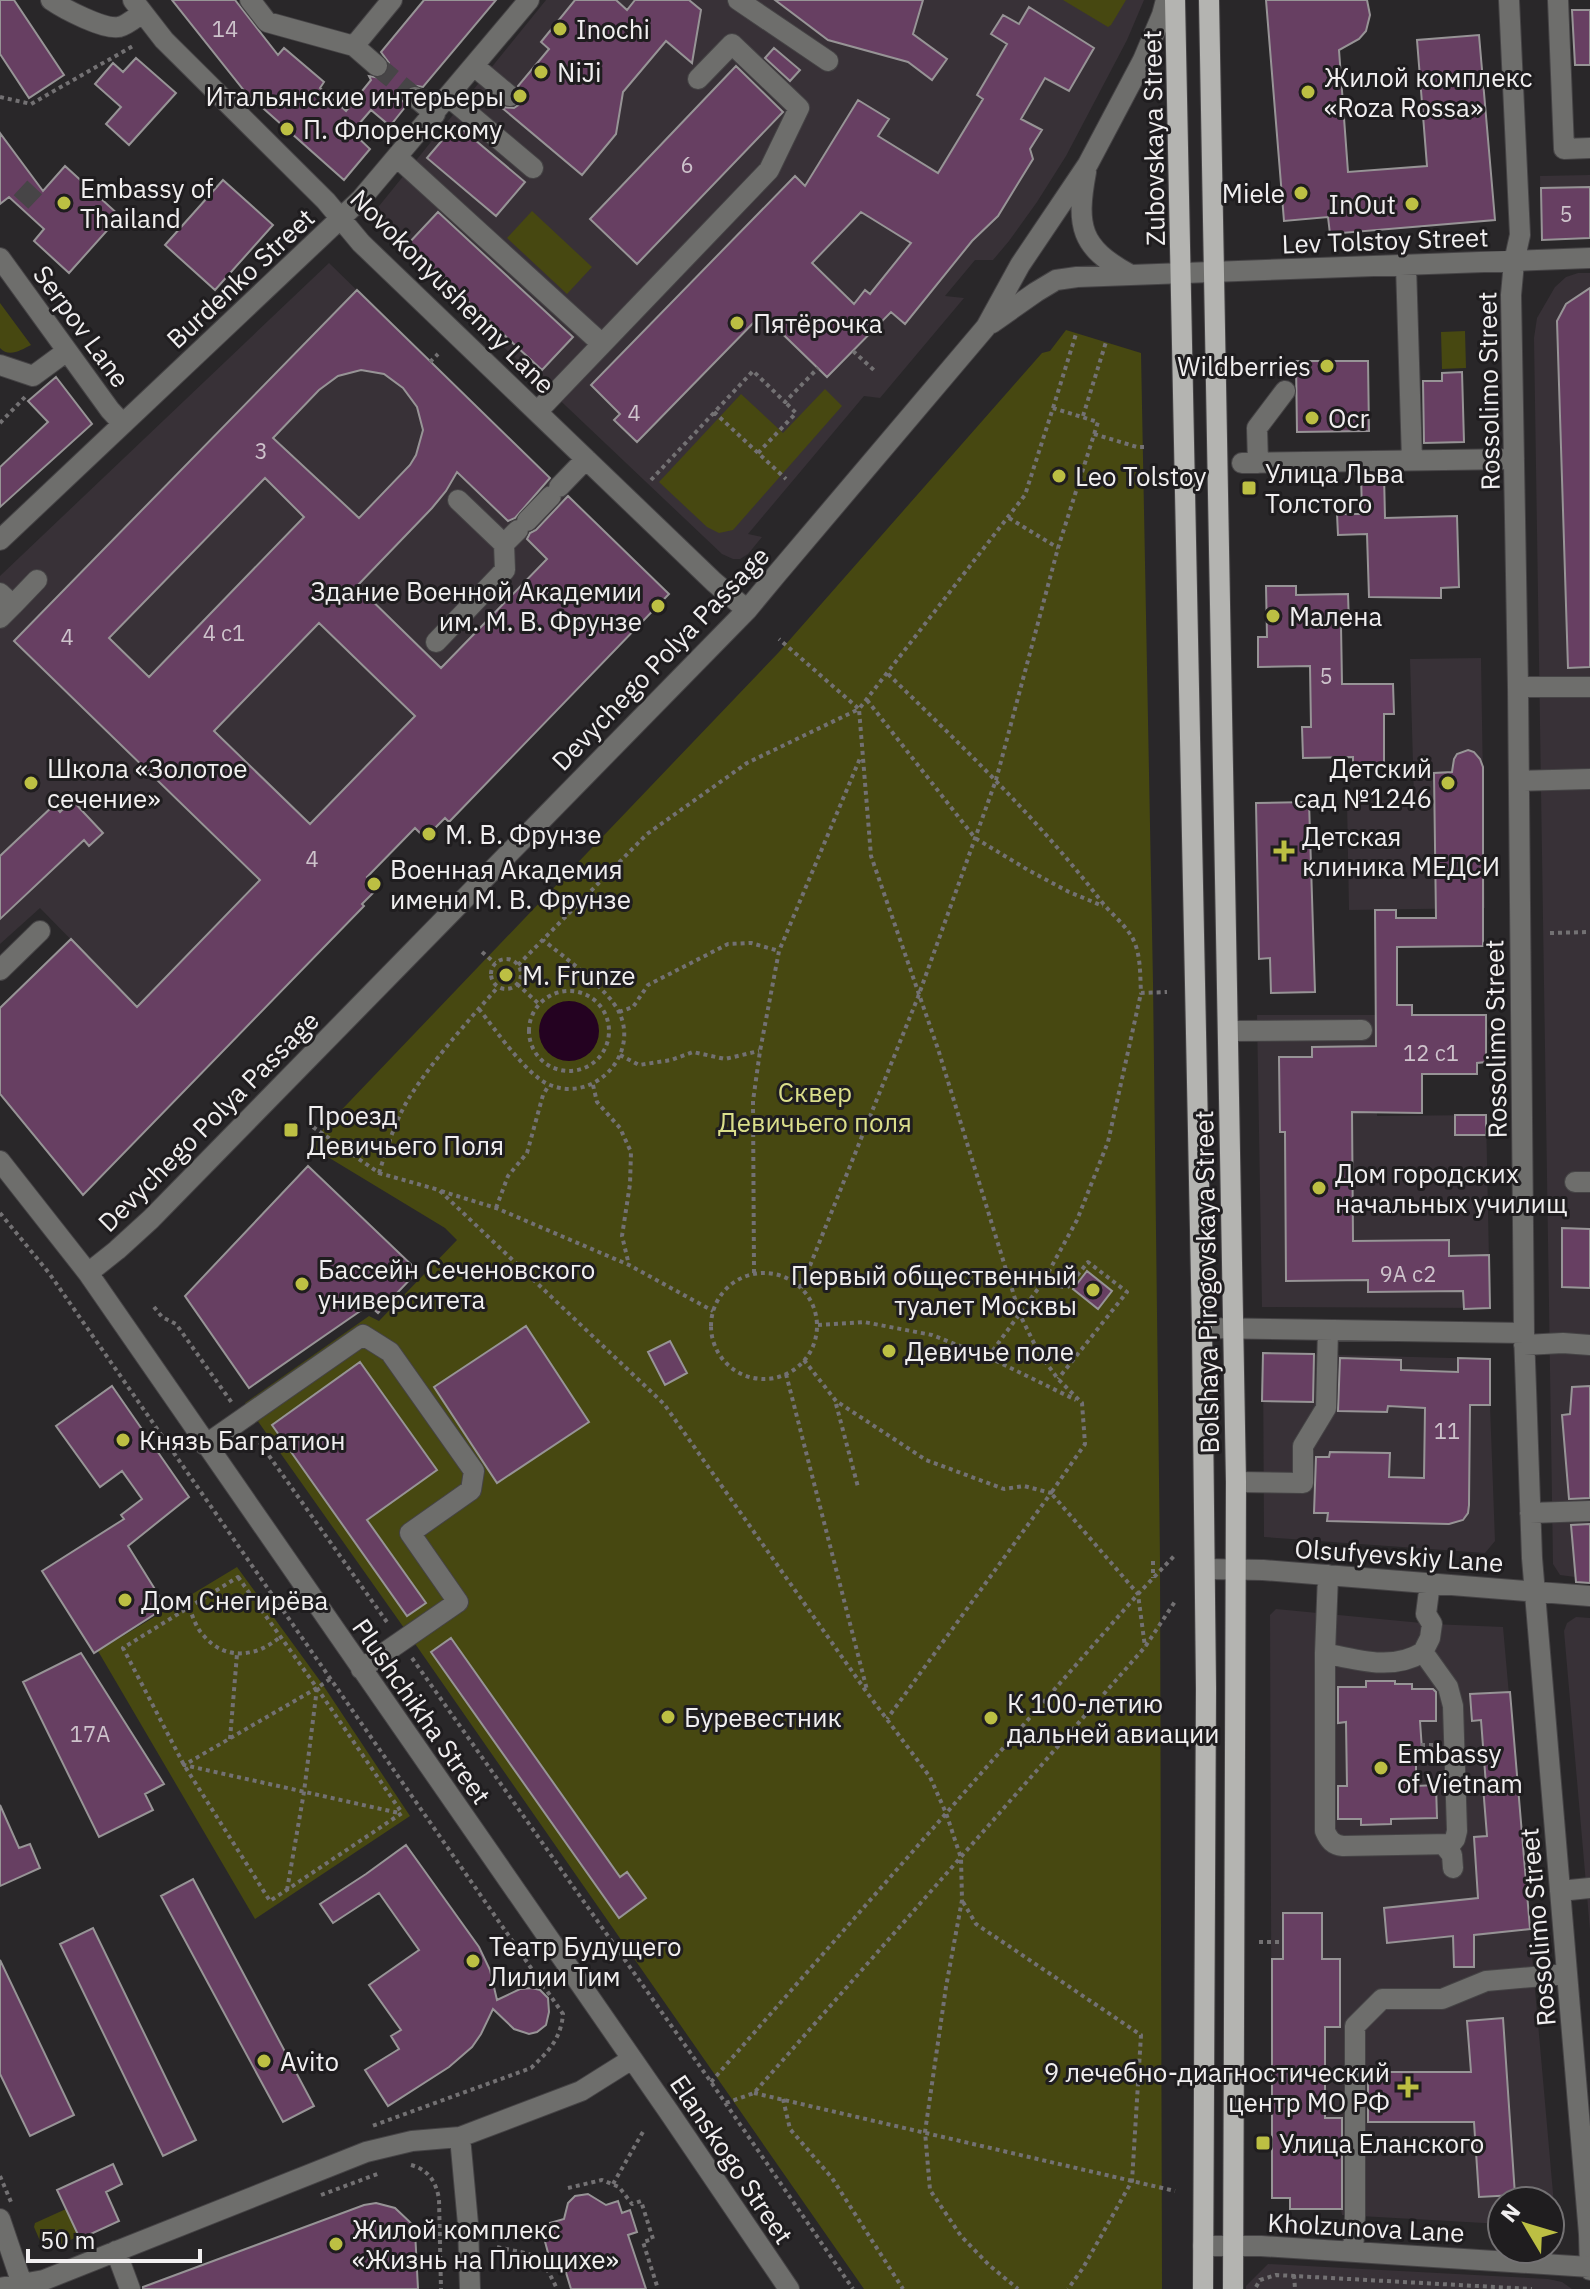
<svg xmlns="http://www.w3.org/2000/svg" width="1590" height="2289" font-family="'IBM Plex Sans',sans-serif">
<rect width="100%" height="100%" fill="#292729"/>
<path fill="#383137" d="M546 0H1144L1127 40 1066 156 1037 202 1009 241 993 260H975L945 296 964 298 880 398 864 396 748 534 762 537 748 554 740 559H733L722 554 375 225V211Z
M1590 175V230L1541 231 1540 176Z
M329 263 669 594 449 822 444 818 425 838 414 829 367 877 362 903 364 906 83 1195 106 1039 137 1007 40 908 0 944V576Z
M1578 273H1590V1579L1560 1575 1553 1564 1534 338 1537 318 1555 287 1566 277Z
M1481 658 1485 908 1349 910 1347 801 1414 799 1410 659Z
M1257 1015H1376L1377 1116 1486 1115 1490 1308 1262 1307Z
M1263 1353 1490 1359V1405L1495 1541 1485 1553 1264 1537Z
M1276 1609 1432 1624 1503 1627 1556 2227H1550V2201H1502V2224L1342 2215 1341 2209H1290V2198H1272L1270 1615Z
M1576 1617 1590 1618V1930L1564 1631 1567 1623Z
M1268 2264 1548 2279 1562 2282 1572 2289H1246V2286Z"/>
<path fill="#474811" d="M1063 0H1126L1111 25 1108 27Z
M532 211 592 267 567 294 507 238Z
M0 303 31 345C21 350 9 358 0 348Z
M1066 330 1141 353 1153 982 1160 1561 1162 2289H864L409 1635 245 1403 369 1316 379 1321 457 1240 445 1228 308 1145 779 652 1042 353 1050 351Z
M1465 331 1466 368 1442 369 1441 332Z
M825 389 842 406 733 530 719 533 707 527 659 482 741 394 783 433Z
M237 1567 323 1685 410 1816 255 1919 98 1651Z
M66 2209 79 2236 47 2251 44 2250 34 2227 35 2223Z"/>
<path fill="#240221" d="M539 1031a30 30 0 1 1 60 0a30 30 0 1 1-60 0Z"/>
<path fill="#673f62" stroke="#979496" stroke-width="2" fill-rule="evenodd" d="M0 0H14L64 75 29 98 0 54Z
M172 0H235L278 55 284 48 324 82 320 88 346 111 371 80 369 76 380 78 387 74 389 63 381 52 424 0H496L423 87 411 85 405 89 403 101 406 106 390 126 371 110 352 132 370 149 344 180 246 93Z
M575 0H616L627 10 635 0H689L701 10 692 63 666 41 623 92 616 134 582 175 501 107 514 108 520 104 522 92 518 86 549 49 541 42Z
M775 0H923L913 34 947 59 932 80 908 62 828 40Z
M1266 0H1367L1370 15 1366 31 1359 39 1339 50 1348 172 1427 166 1417 40 1479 35 1495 220 1330 234 1328 217 1284 221Z
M1029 7 1094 48 1069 91 1045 78 1021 119 1042 130 1030 149 1033 159 998 216 972 241 905 324 891 312 827 377 762 314 637 442 614 420 620 414 591 385 795 176 805 186 858 100 889 119 878 136 938 173 983 99 977 95 1007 44 991 34 1003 15 1019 24ZM861 212 911 243 870 294 865 290 854 304 812 263Z
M1572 10H1590V65H1575Z
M774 48 800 70 790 81 765 58Z
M136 58 176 93 129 145 106 124 121 107 95 84 113 63 123 72Z
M736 66 783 112 637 264 590 219Z
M456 124 525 182 496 216 427 158Z
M0 133 43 191 65 166 120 216 69 273 34 241 44 229 9 197 0 204Z
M223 180 273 225 215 290 165 245Z
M1590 187V238L1542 240 1541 188Z
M438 212 573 337 542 370 407 245Z
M1590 288V667L1568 668 1557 321 1566 304Z
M357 290 550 478 515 518 508 521 457 472 446 491 432 508 357 586 441 668 547 559 527 539 530 533 536 530 568 496 669 594 449 822 445 818 425 838 415 828 367 877 378 888 362 904 364 906 83 1195 0 1094V1008L71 939 137 1007 260 880 14 641ZM361 370 384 374 403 388 417 407 423 430 416 455 410 465 359 518 273 438 319 390 338 376ZM265 478 304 517 149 677 109 638ZM319 623 415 716 310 824 214 731Z
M1296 361H1368L1369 431 1297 432Z
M1462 372 1464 442 1424 443 1423 381H1442V373Z
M56 377 92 424 0 507V467L48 422 28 401Z
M1361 474H1384L1385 518 1457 516 1459 587 1441 588V598L1369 597 1367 534 1338 535 1337 514H1362Z
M1266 586H1296V595L1348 594 1349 625H1341L1342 684H1393L1394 714H1384V766H1353V757L1303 758 1302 727H1311L1310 666 1258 667V637H1267Z
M1468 750 1474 752 1480 759 1483 767V946L1397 947V1005H1412V1015H1486V1062L1477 1063V1074H1422V1113L1352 1112 1353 1241 1449 1240V1256L1489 1255 1490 1308 1464 1309 1463 1291 1368 1292V1280L1286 1281 1285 1132H1280L1279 1057H1312V1047L1376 1046 1375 910H1396V918H1436L1434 773 1452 772 1454 759 1457 754Z
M72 800 103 833 89 846 84 840 0 919V856L54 805 60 812Z
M1309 802 1315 992 1271 993 1270 958 1259 959 1256 803Z
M1455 1115H1486V1135H1455Z
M308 1166 418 1271 378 1313 369 1305 249 1388 185 1296Z
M1562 1228 1590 1229V1288L1562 1287Z
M1087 1271 1112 1291 1098 1309 1073 1289Z
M526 1326 589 1422 497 1483 434 1387Z
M670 1341 687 1373 665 1385 648 1352Z
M1263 1353 1314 1354 1313 1402 1262 1401Z
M1340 1358 1401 1360V1370L1458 1372V1358L1490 1359V1405H1470L1469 1505 1468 1513 1463 1520 1449 1524 1327 1521 1328 1513H1314L1316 1457H1329L1330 1452 1390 1453 1389 1477 1424 1478 1425 1408 1388 1406 1387 1412 1338 1411Z
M360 1362 437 1470 367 1520 426 1603 407 1616 272 1425Z
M112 1386 189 1497 128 1546 166 1607 94 1653 42 1571 124 1519 121 1515 142 1499 122 1471 100 1487 56 1426Z
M1590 1386V1498L1569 1499 1562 1415 1570 1414 1572 1387Z
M1590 1524V1583L1576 1582 1571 1525Z
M451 1638 620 1877 627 1872 646 1898 619 1918 431 1652Z
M81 1653 164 1784 145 1794 153 1810 99 1837 23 1682Z
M1366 1681H1395V1684H1412V1689H1433L1436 1692V1721H1420L1422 1750H1416V1786L1436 1785 1437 1818 1391 1819V1824L1361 1825V1819H1338V1786H1347L1346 1722 1338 1723V1687H1366Z
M1510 1692 1530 1929 1474 1935V1967H1454L1453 1936 1387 1943 1384 1908 1478 1898 1474 1837 1487 1836 1483 1786 1486 1785 1481 1720 1472 1721 1470 1694Z
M0 1805 19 1848 30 1844 40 1868 0 1886Z
M406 1845 479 1947 490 1970 497 2000 520 1989 532 1988 540 1990 548 1998 549 2012 546 2025 537 2032 529 2034 514 2029 493 2009 481 2034 472 2047 449 2067 388 2106 365 2070 399 2049 391 2036 401 2030 369 1985 419 1950 379 1893 333 1923 320 1904 366 1874Z
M193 1879 314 2106 283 2122 161 1896Z
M1283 1913H1322V1959H1340V2027H1325V2118H1342V2209H1290V2198H1272V1959H1283Z
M93 1928 196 2140 163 2156 60 1944Z
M0 1960 74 2115 30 2136 0 2074Z
M1503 2018 1515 2195 1479 2197 1474 2122H1368V2072H1471L1467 2021Z
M113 2164 122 2184 106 2192 119 2221 80 2239 57 2190Z
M588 2194 606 2205 618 2201 622 2213 630 2210 637 2232 628 2235 646 2289H571L561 2256 550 2260 544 2238 554 2235 550 2223 564 2219 568 2203 575 2196Z
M376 2203 395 2208 412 2224 415 2231 418 2289H143V2287L364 2205Z"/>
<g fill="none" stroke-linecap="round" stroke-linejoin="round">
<path stroke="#474547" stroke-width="20" stroke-dasharray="20 10" stroke-linecap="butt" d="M377 66 415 97
M21 202 35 187"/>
<defs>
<path id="minor" d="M51 0C64 9 104 30 119 27 127 25 135 18 142 13
M133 0 164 40 326 201 361 243 714 582 747 610
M250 0 267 22 354 46 392 0
M738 0 828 61
M1509 0 1520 235 1514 262 1511 295 1518 687 1524 1333 1532 1558 1589 2234 1590 2270
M1558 0 1564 149 1590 148
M354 46 377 66
M474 66 510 96
M415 97 435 114
M449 97 533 168
M398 158 602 344
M1086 172C1076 226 1080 247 1129 274
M0 258 110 410 123 424
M1406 265 1412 460
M992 323 1036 292 1056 280 1077 277 1590 258
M0 365 33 376 67 351
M537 412 769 170 799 108 732 44 698 79
M1242 463 1514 459
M1258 463 1257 428 1285 391
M559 487 586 459
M458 500 504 544
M527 521 551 496
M0 540 361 199 529 0
M0 593 13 605 0 618
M13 605 37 580
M436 642 505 570 504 544 518 530
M1518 687H1590
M1519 781 1590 779
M0 970 40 931
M1228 1031 1362 1030
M0 1161 88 1273 669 2112 789 2289
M1575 1182H1590
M88 1273 117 1250 151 1219 747 610 776 575 986 327 1020 265 1088 164 1143 60 1162 15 1166 0
M1202 1328 1524 1333
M1524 1345 1563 1343 1590 1345
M205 1445 363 1335 390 1352 474 1471 471 1490 410 1533 458 1602 361 1669
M1236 1482 1303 1483V1446L1326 1408 1328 1330
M1530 1513 1590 1511
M1205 1569 1263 1570 1590 1596
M1328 1575 1325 1653C1358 1660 1393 1671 1423 1652
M1325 1653V1831C1329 1840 1333 1845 1343 1846L1451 1844 1455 1839 1457 1831 1453 1706 1448 1687 1423 1652 1430 1638 1432 1624 1426 1614 1430 1583
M1444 1845 1452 1855 1453 1868
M1560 1891 1590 1888
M460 2137 468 2224 470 2289
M0 2219 22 2284
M1203 2246H1261L1590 2267
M116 2251 130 2289
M1353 2252 1355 2216V2026L1382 1999H1442L1486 1981 1567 1974
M0 2288 44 2280 366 2152 412 2141 460 2137 581 2091 632 2059"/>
<path id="major" d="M1175 0 1202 1328 1206 1688 1203 2289
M1209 0 1236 1482 1233 2289"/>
</defs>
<use href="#minor" stroke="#454345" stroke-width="22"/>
<use href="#major" stroke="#454345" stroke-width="22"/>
<path stroke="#737173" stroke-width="4" stroke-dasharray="4 4" stroke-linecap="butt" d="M0 97 31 104 133 46
M853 351 876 372
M430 362 438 354
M1053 408 1076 334
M714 412 786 479
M1083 416 1106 342
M0 423 26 396
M1094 434 1137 447H1144
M758 453 796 413 785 402
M651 480 753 371 785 402 818 368
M1009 518 1058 548
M888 674C962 746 1038 819 1101 901 1111 914 1125 924 1133 939 1141 955 1140 975 1141 993L1167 992
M867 700 975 838 1028 870 1069 892 1103 906
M1550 933 1590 932
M482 952 495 963
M491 974a15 15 0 1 1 30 0a15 15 0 1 1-30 0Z
M518 965 647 834 747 763 859 709 779 639
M517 984 539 1004
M529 1031a40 40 0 1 1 80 0a40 40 0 1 1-80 0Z
M479 1009C495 1029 527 1076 550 1085 594 1103 640 1055 619 1012 608 989 564 957 543 940
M619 1012 633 1007 648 985 728 944 751 943 779 951
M620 1055 639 1065 671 1060 693 1052 725 1059 759 1051
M593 1085 597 1102 620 1128 631 1152 630 1184 622 1236 629 1265
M313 1127 379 1173 439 1190 664 1404 868 1694 930 1777 946 1813 961 1858 962 1900 946 1987 925 2132 930 2190 961 2236 989 2265 1018 2289
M379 1173C387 1148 395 1121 409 1098 433 1060 468 1021 498 987
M441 1191 496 1208 629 1265 713 1311
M496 1208 508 1176 527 1153 543 1095 549 1085
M0 1213 49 1273 563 2014C561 2039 548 2052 531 2068L372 2126
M754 1273 753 1101 760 1051 779 951 861 756
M711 1326a53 53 0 1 1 106 0a53 53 0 1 1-106 0Z
M1044 1282 1067 1288 1088 1262 1127 1292 1058 1379
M801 1288 918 997 996 780 1058 548 1098 422 1053 408 1025 495 859 709 871 856 938 1049 1020 1315 1039 1353 1058 1379 1082 1403 1085 1444 1051 1493 1138 1594 1145 1647
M154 1307 162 1317 176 1324 232 1403
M818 1325 864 1322 932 1335 988 1357 1076 1400
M988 1357 1043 1282 1077 1220 1108 1142 1141 993
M804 1360 836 1401 926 1460 1004 1489 1024 1486 1051 1493 887 1719
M786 1374 867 1690
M836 1404 858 1487
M255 1436 389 1625
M1153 1561V1578
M238 1577 317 1688 402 1813 270 1901 184 1765 123 1648Z
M189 1607C193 1617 196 1628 204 1636 225 1661 257 1657 280 1637
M412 1658 711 2082 853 2289
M317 1688 184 1765 399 1813
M230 1739 237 1654
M1421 1745H1435
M287 1890 304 1792 317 1688 330 1679
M963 1902 976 1924 1141 2035 1132 2181 1083 2268 1068 2289
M1259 1942H1283
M711 2082 1138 1594 1176 1554
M754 2093 1175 2191
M783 2099 790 2129 832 2178 903 2289
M726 2103 754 2093 1145 1647 1176 1600
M411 2165C429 2170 436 2182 439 2199L441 2289
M0 2176 11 2202
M613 2184 644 2130
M568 2188 602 2180 619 2187 632 2204 641 2201 653 2239 643 2242 658 2289
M321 2195 380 2173
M497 2247C536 2256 539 2250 557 2289
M1294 2275 1295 2289
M1256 2287 1260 2280 1276 2275 1532 2289"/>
<use href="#minor" stroke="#6e6e6c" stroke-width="20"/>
<use href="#major" stroke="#b4b4b1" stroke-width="20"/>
</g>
<g fill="#bcbf43" stroke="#1f1d1f" stroke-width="3">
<circle cx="560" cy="29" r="8"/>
<circle cx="541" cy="72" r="8"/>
<circle cx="1308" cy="92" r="8"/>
<circle cx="520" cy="96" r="8"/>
<circle cx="287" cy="129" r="8"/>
<circle cx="1301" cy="193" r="8"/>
<circle cx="64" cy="203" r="8"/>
<circle cx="1412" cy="204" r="8"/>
<circle cx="737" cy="323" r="8"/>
<circle cx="1327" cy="366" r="8"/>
<circle cx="1312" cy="418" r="8"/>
<circle cx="1059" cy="476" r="8"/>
<rect x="1241" y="480" width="16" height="16" rx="4"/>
<circle cx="658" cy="606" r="8"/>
<circle cx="1273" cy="616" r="8"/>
<circle cx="31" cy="783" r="8"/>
<circle cx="1448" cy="783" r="8"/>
<circle cx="429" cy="834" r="8"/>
<path d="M1280 839h8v8h8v8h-8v8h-8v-8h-8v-8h8z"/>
<circle cx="374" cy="884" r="8"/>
<circle cx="506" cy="975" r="8"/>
<rect x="283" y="1122" width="16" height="16" rx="4"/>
<circle cx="1319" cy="1188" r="8"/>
<circle cx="302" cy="1284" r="8"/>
<circle cx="1093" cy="1290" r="8"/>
<circle cx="889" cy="1351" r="8"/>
<circle cx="123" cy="1440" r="8"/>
<circle cx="125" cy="1600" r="8"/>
<circle cx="668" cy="1717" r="8"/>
<circle cx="991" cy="1718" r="8"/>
<circle cx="1381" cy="1768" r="8"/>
<circle cx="473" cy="1961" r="8"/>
<circle cx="264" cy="2061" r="8"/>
<path d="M1404 2075h8v8h8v8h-8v8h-8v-8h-8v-8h8z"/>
<rect x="1255" y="2135" width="16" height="16" rx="4"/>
<circle cx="336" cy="2244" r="8"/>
</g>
<g text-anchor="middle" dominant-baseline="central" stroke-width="6" stroke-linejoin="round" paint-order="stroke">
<g font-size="22" fill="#cec3cc">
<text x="225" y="28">14</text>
<text x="687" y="164">6</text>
<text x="1566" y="213">5</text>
<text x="634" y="412">4</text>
<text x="261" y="450">3</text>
<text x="224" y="632">4 с1</text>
<text x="67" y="636">4</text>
<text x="1326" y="675">5</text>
<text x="312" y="858">4</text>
<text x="1431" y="1052">12 с1</text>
<text x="1408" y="1273">9А с2</text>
<text x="1447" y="1430">11</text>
<text x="90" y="1733">17А</text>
</g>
<g font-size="26" fill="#f1eff0" stroke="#1f1d1f" text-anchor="start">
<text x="576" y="29">Inochi</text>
<text x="557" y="72">NiJi</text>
<text x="1324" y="77">Жилой комплекс<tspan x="1324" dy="30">«Roza Rossa»</tspan></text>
<text x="504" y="96" text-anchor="end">Итальянские интерьеры</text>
<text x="303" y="129">П. Флоренскому</text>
<text x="80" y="188">Embassy of<tspan x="80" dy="30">Thailand</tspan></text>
<text x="1285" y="193" text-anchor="end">Miele</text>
<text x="1396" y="204" text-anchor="end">InOut</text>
<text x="753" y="323">Пятёрочка</text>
<text x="1311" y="366" text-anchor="end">Wildberries</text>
<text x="1328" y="418">Ocr</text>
<text x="1265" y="473">Улица Льва<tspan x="1265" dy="30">Толстого</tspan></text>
<text x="1075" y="476">Leo Tolstoy</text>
<text x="642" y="591" text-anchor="end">Здание Военной Академии<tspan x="642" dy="30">им. М. В. Фрунзе</tspan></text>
<text x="1289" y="616">Малена</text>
<text x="47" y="768">Школа «Золотое<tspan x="47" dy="30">сечение»</tspan></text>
<text x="1432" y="768" text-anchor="end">Детский<tspan x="1432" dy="30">сад №1246</tspan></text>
<text x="445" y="834">М. В. Фрунзе</text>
<text x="1302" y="836">Детская<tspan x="1302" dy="30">клиника МЕДСИ</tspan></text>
<text x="390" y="869">Военная Академия<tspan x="390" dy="30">имени М. В. Фрунзе</tspan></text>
<text x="522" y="975">M. Frunze</text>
<text x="307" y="1115">Проезд<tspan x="307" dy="30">Девичьего Поля</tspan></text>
<text x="1335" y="1173">Дом городских<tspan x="1335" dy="30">начальных училищ</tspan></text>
<text x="318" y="1269">Бассейн Сеченовского<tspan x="318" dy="30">университета</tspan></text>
<text x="1077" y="1275" text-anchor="end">Первый общественный<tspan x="1077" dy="30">туалет Москвы</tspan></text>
<text x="905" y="1351">Девичье поле</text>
<text x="139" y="1440">Князь Багратион</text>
<text x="141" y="1600">Дом Снегирёва</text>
<text x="1007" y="1703">К 100-летию<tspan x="1007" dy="30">дальней авиации</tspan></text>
<text x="684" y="1717">Буревестник</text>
<text x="1397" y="1753">Embassy<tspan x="1397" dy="30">of Vietnam</tspan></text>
<text x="489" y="1946">Театр Будущего<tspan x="489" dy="30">Лилии Тим</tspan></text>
<text x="280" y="2061">Avito</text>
<text x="1390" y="2072" text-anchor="end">9 лечебно-диагностический<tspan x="1390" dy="30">центр МО РФ</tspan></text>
<text x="1279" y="2143">Улица Еланского</text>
<text x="352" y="2229">Жилой комплекс<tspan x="352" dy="30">«Жизнь на Плющихе»</tspan></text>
</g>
<g font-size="26" fill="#f1eff0" stroke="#1f1d1f">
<text transform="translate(1153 138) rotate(-91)">Zubovskaya Street</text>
<text transform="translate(1385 240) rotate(-2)">Lev Tolstoy Street</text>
<text transform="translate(240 278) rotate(-43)">Burdenko Street</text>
<text transform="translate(453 291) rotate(45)">Novokonyushenny Lane</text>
<text transform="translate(82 326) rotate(54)">Serpov Lane</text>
<text transform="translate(1488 391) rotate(-91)">Rossolimo Street</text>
<text transform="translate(660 658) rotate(-46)">Devychego Polya Passage</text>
<text transform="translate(1495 1039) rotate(-91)">Rossolimo Street</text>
<text transform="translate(208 1121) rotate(-45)">Devychego Polya Passage</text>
<text transform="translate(1206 1282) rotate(-91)">Bolshaya Pirogovskaya Street</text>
<text transform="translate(1399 1555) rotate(4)">Olsufyevskiy Lane</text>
<text transform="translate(422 1711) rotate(55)">Plushchikha Street</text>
<text transform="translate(1537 1927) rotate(-95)">Rossolimo Street</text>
<text transform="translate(732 2159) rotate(56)">Elanskogo Street</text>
<text transform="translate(1366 2227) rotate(3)">Kholzunova Lane</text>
</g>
<g font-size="26" fill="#dade8a" stroke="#1f1d1f">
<text x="815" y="1092">Сквер<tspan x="815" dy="30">Девичьего поля</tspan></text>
</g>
</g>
<g transform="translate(1526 2225) rotate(308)"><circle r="38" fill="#1f1d1f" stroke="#737173" stroke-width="2"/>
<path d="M0-6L14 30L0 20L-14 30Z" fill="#bcbf43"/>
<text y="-12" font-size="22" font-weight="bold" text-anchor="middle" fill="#f1eff0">N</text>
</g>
<path d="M28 2249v12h172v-12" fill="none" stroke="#f1eff0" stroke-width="4"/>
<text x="40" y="2249" font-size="24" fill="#f1eff0" stroke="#1f1d1f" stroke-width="6" paint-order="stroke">50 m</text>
</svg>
